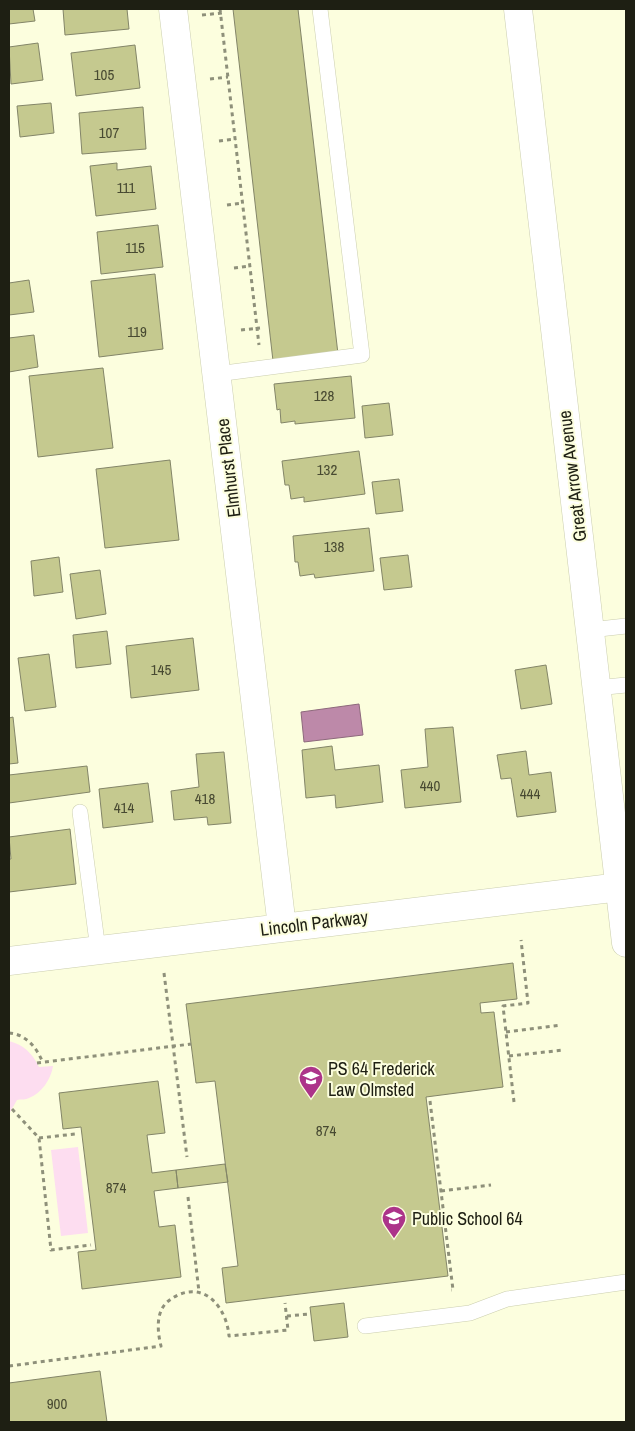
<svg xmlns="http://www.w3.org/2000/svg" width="635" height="1431" font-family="'Archivo Narrow',sans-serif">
<rect width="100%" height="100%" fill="#fcfede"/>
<path fill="#fdddf0" d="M9 1041C24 1045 32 1053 39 1067L53 1066C51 1079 42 1093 29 1098 26 1100 21 1099 17 1100L9 1114Z
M78 1147 88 1233 61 1236 51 1150Z"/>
<path fill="#bd89a9" stroke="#8d697c" d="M359 704 363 735 304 742 301 712Z"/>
<path fill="#c5c98f" stroke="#838568" d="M9 9H33L35 21 9 24Z
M63 9H127L129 29 65 35Z
M233 9H298L338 354 273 361Z
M38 43 43 80 11 84 9 47Z
M135 45 140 88 76 96 71 53Z
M51 103 54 133 20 137 17 106Z
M143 107 146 149 82 154 79 113Z
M117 163V170L151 166 156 209 96 216 90 166Z
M158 225 163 267 101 274 97 232Z
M155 274 163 349 99 357 91 281Z
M29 280 34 312 9 315V283Z
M34 335 38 367 9 372V338Z
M103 368 113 448 38 457 29 376Z
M351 376 355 418 295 424V421L281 423 280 409 277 410 274 384Z
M389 403 393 435 365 438 362 406Z
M359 451 365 494 304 502V497L291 499 289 485H285L282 461Z
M170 460 179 540 105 548 96 469Z
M399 479 403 511 376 514 372 482Z
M369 528 374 571 315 578 314 574 300 576 298 562H295L293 536Z
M408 555 412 587 384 590 380 558Z
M59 557 63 592 34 596 31 561Z
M100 570 106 614 76 619 70 574Z
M107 631 111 664 76 668 73 635Z
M193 638 199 690 131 698 126 646Z
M49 654 56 707 25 711 18 658Z
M546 665 552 704 521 709 515 670Z
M13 717 18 763 9 764V718Z
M453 727 461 802 405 808 401 770 428 767 425 729Z
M332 746 335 770 379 765 383 802 336 808 335 795 306 798 302 750Z
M526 751 529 775 551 772 556 812 517 817 511 778 501 779 497 755Z
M224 752 231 823 208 825 207 817 174 820 171 791 199 787 196 754Z
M87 766 90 792 9 803V775Z
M148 783 153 822 103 828 99 789Z
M70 829 76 884 9 892V859H11L9 837Z
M513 963 517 999 480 1003 481 1013 494 1012 503 1087 426 1097 448 1276 226 1303 222 1268 238 1266 215 1081 196 1083 186 1004Z
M158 1081 165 1133 147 1135 152 1173 176 1170 178 1188 154 1191 159 1227 175 1225 181 1277 82 1289 78 1252 96 1250 81 1127 63 1129 59 1093Z
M225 1164 228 1182 178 1188 176 1170Z
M344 1303 348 1337 314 1341 310 1307Z
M100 1371 107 1422H9V1383Z"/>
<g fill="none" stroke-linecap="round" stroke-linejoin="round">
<defs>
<path id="lane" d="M217 374 362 355 320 9
M590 630 626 626
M596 688 626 685
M80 812 98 950
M365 1326 470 1313 507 1299 626 1282"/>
<path id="street" d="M173 9 282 927
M518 9 626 943
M9 961 620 887"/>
</defs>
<use href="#lane" stroke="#cbceaf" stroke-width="16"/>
<use href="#street" stroke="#cbceaf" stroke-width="29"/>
<path stroke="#8e907a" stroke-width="3" stroke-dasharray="4 4" stroke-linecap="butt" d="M220 9 259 345
M202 15 223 13
M210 79 228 77
M219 141 236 139
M227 205 243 203
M234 268 250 266
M241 330 260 328
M164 973 187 1157
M506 1032 561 1025
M9 1033C26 1034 37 1048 43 1063
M509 1056 564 1050
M37 1063 191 1044
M430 1101 453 1290H451
M514 1102 503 1006 528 1003 521 940
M12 1109 39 1138 51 1250 91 1245
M39 1138 75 1134
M441 1191 491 1185
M188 1197 199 1292
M287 1316 310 1314
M9 1366 161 1346C158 1334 156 1318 163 1307 166 1302 172 1298 178 1295 207 1282 227 1310 229 1336L288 1330 285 1303"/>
<use href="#lane" stroke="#fff" stroke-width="15"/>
<use href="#street" stroke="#fff" stroke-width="28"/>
</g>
<defs>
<symbol id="school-pin" viewBox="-11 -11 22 30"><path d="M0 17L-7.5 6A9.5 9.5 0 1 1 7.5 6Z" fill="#ac348a" stroke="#fcfede"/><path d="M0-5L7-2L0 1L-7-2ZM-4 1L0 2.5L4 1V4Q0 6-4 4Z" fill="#fff"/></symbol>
</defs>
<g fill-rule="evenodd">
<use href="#school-pin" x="297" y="1064" width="28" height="38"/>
<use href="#school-pin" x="380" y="1204" width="28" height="38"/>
</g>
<g text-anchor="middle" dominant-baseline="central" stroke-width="4" stroke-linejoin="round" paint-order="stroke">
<g font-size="15" fill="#484a32">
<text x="104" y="74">105</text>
<text x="109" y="132">107</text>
<text x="126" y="187">111</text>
<text x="135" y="247">115</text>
<text x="137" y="331">119</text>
<text x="324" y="395">128</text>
<text x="327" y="469">132</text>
<text x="334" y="546">138</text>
<text x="161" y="669">145</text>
<text x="430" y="785">440</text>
<text x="530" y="793">444</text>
<text x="205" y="798">418</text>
<text x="124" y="807">414</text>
<text x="326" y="1130">874</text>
<text x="116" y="1187">874</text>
<text x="57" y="1403">900</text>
</g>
<g font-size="18" fill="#1e1f13" stroke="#fcfede">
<text transform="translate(228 468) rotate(-97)">Elmhurst Place</text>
<text transform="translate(572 476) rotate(-97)">Great Arrow Avenue</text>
<text transform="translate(314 923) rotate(-7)">Lincoln Parkway</text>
</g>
<g font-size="18" fill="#1e1f13" stroke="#fcfede" text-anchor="start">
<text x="328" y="1068">PS 64 Frederick<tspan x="328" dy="21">Law Olmsted</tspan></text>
<text x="412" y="1218">Public School 64</text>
</g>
</g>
<rect width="635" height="1431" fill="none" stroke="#1e1f13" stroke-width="20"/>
</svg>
